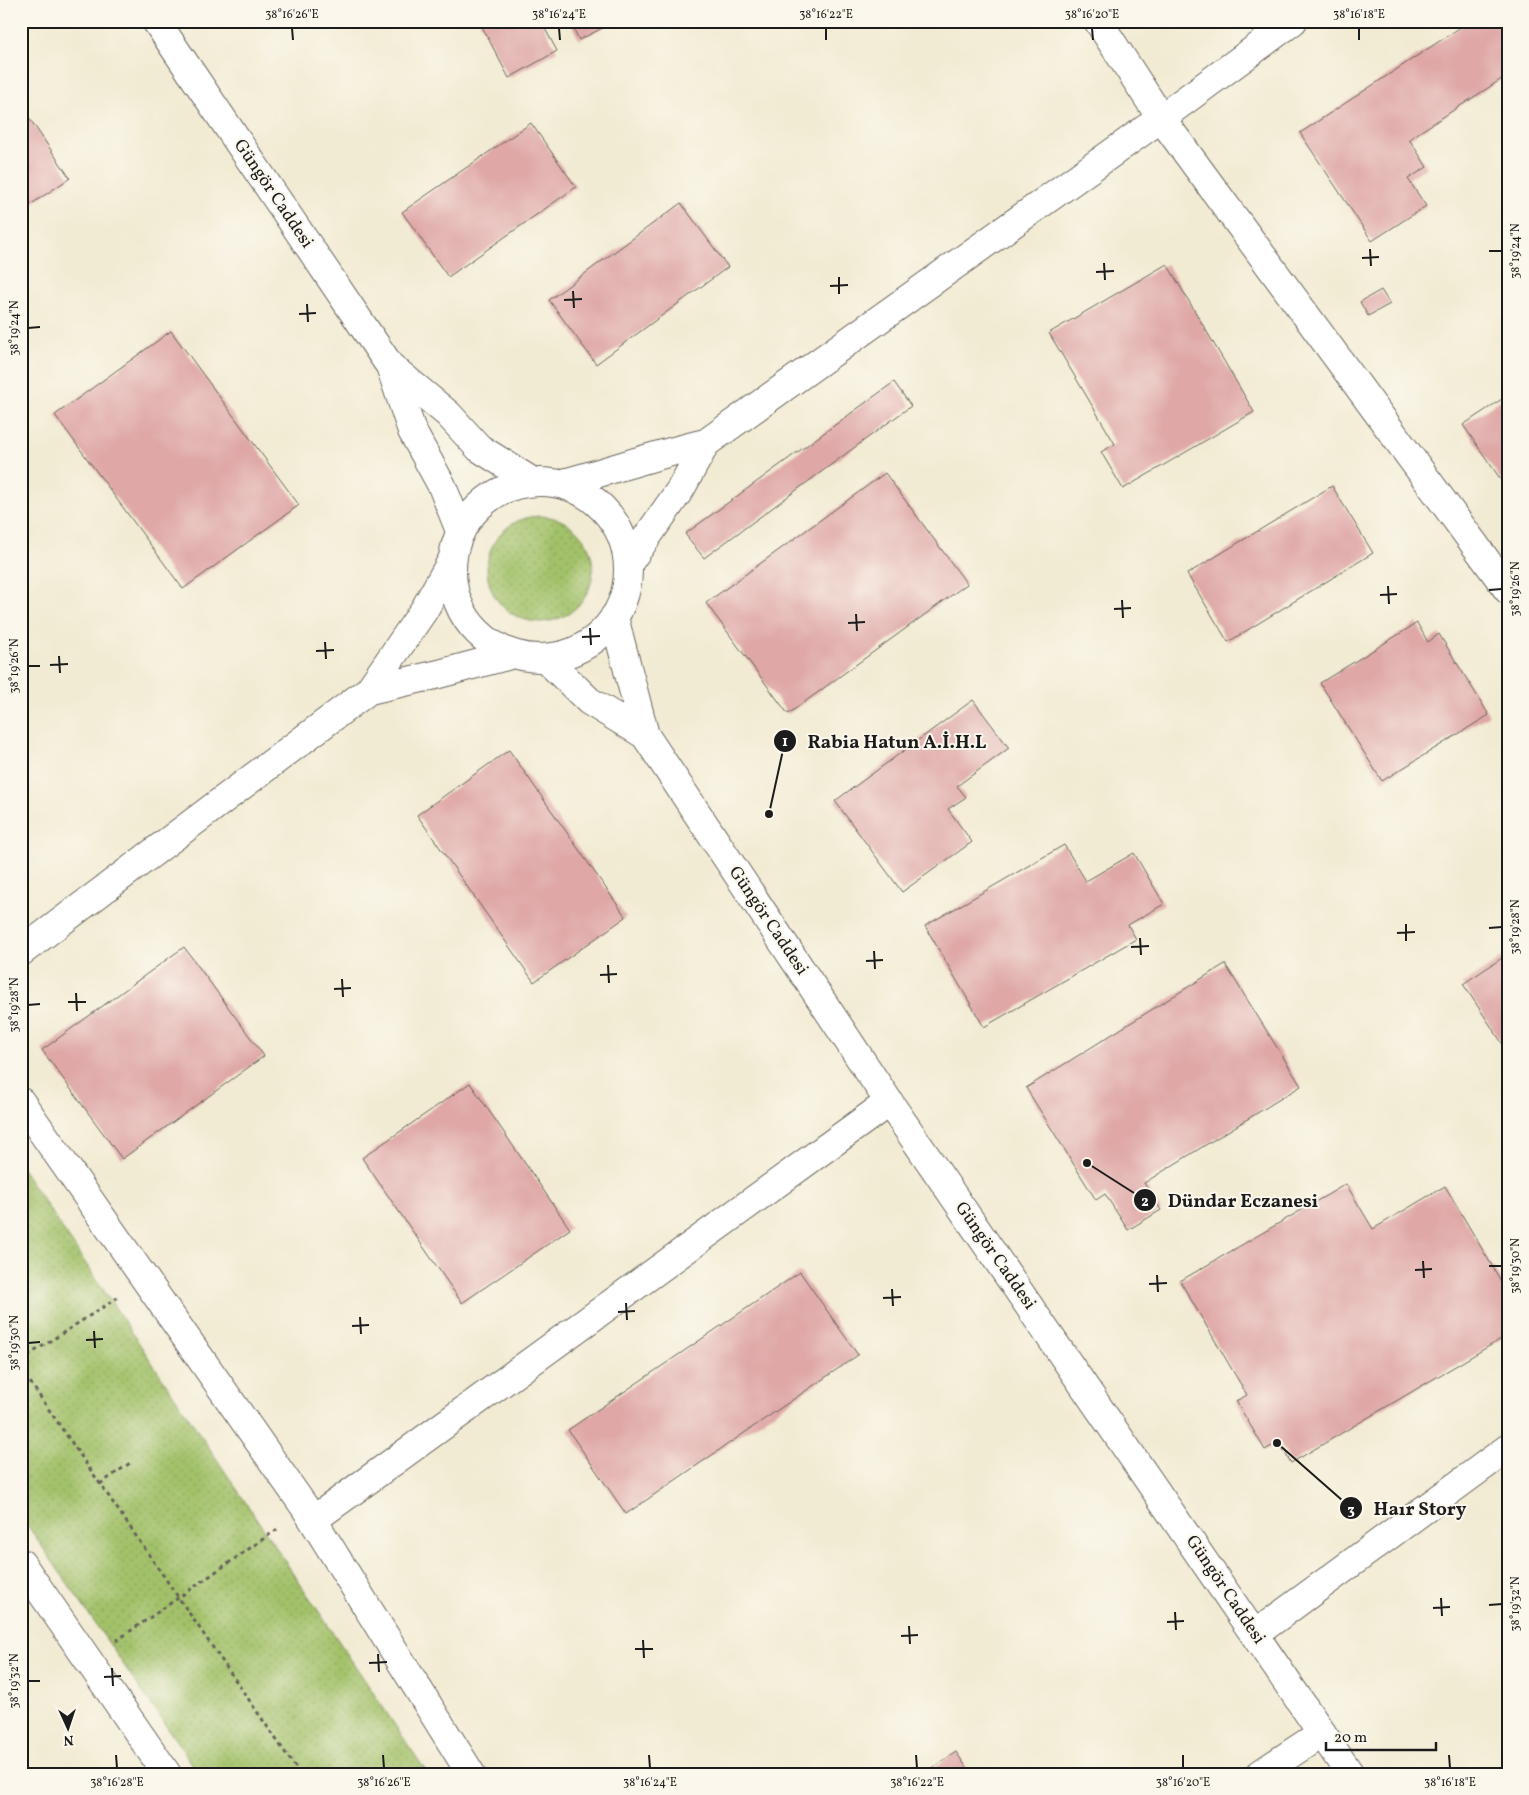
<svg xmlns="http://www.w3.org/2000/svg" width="1529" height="1795" font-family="Vollkorn,serif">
<defs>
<pattern id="grass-dots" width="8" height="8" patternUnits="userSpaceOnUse" patternTransform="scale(1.25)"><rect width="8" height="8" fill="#a2c169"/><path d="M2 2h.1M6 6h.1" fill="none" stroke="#8ba55a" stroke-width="1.8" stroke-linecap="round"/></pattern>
</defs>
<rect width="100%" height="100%" fill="#fbf7ec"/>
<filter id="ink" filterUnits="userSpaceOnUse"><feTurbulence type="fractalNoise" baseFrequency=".02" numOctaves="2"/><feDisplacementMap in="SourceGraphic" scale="10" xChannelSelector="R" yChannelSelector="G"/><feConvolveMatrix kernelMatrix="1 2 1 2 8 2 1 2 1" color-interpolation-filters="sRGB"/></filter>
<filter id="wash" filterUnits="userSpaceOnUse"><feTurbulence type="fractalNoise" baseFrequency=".0096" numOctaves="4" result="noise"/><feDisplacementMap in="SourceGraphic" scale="20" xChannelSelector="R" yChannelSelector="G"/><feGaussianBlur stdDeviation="1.12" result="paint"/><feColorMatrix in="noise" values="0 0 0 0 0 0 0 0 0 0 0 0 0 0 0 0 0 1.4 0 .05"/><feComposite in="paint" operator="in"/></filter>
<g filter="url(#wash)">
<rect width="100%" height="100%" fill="#f2ebd3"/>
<path fill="url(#grass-dots)" stroke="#5f6e42" d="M487 569a53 53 0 1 1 106 0a53 53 0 1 1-106 0Z
M21 1167 427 1773 199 1774 21 1516Z"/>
<g id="blocks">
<path fill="#dfa8a7" d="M479 21H541L557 51 509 78Z
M570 21H616L579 40Z
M1470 21H1508V75L1409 139 1427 167 1408 179 1426 206 1372 241 1300 133Z
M21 106 70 178 21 211Z
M531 123 576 187 448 277 402 212Z
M681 203 728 267 596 364 549 300Z
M1167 264 1254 412 1123 489 1101 452 1115 444 1049 333Z
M1381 290 1390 304 1368 316 1360 302Z
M171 331 299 505 183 589 55 415Z
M894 382 911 406 704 558 685 534Z
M1508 395V490L1463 425Z
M885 473 967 584 788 714 706 603Z
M1332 486 1373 553 1228 642 1187 574Z
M1417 623 1428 642 1439 634 1489 715 1382 781 1320 683Z
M973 700 1009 748 957 786 966 797 948 809 972 842 902 892 835 801Z
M509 750 626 917 534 982 417 815Z
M1064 845 1086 881 1134 853 1164 904 1128 925 1136 939 984 1027 925 926Z
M184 947 264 1056 122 1159 42 1050Z
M1508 954V1052L1463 984Z
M1225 964 1301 1086 1144 1183 1161 1210 1128 1230 1105 1194 1096 1200 1026 1088Z
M470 1083 570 1229 462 1303 362 1158Z
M1346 1184 1373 1229 1445 1186 1508 1293V1335L1291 1463 1279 1442 1265 1450 1236 1401 1247 1395 1180 1281Z
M800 1272 858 1355 626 1514 568 1430Z
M956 1752 971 1774H924Z"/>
</g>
</g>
<g filter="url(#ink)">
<use href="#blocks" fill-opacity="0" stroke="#67645c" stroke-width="1"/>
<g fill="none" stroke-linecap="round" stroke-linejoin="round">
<defs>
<path id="street" d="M1098 21 1161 118 1508 590
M21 1102 306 1509 471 1774
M313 1520 889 1102
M21 1563 167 1774
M1255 1634 1508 1448
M1260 1774 1322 1733"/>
<path id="secondary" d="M156 21 390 366 412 431 442 486 460 531
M390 366 448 414 479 448 533 482
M706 443 1161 118 1293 21
M452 570a88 88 0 1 1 176 0a88 88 0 1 1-176 0Z
M560 484C609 471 657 454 706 443L680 490 628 564
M452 560 424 610 369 690 435 675 514 654
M614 617 645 735 889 1102 1350 1774
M545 658 589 701 645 735
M21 952 369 690"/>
</defs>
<use href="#street" stroke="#67645c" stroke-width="30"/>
<use href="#secondary" stroke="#67645c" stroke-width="30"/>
<path stroke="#67645c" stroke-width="3" stroke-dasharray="4 4" stroke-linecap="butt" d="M21 1360 117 1298
M21 1369 300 1774
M100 1484 130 1463
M116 1641 279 1528"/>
<use href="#street" stroke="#fff" stroke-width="28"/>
<use href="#secondary" stroke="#fff" stroke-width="28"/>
</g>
</g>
<path fill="none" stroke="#1c1c1c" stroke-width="2" d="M292 28 293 40M559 28 560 40M826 28V40M1092 28 1093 40M1359 28V40M1370 249 1371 266M1489 251H1502M1362 258 1379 257M1104 263 1105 280M1096 272 1114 271M839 277V294M830 286 848 285M573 291 574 308M564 300 582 299M307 304 308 322M299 314 316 313M28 328 40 327M1388 586 1389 604M1489 590 1502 589M1380 595 1397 594M1122 600 1123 618M1114 609 1131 608M856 614 857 631M848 623 865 622M590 628 591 645M582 637 600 636M325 642 326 659M316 651 334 650M59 656 60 673M50 665 68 664M28 666H40M1406 924V941M1489 928 1502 927M1397 933 1415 932M1140 938 1141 955M1131 947 1149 946M874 951 875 969M866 961 883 960M608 965 609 983M600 975 617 974M342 979 343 997M334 989 351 988M76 993 77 1011M68 1002H86M28 1005 40 1004M1423 1261 1424 1278M1489 1266H1502M1415 1270 1432 1269M1157 1275 1158 1292M1149 1284 1167 1283M892 1289 893 1306M883 1298 901 1297M626 1303 627 1320M618 1312 635 1311M360 1317 361 1334M352 1326 369 1325M94 1331 95 1348M86 1340 103 1339M28 1343 40 1342M1441 1598 1442 1616M1489 1605 1502 1604M1433 1608 1450 1607M1175 1612 1176 1630M1167 1622 1184 1621M909 1626 910 1644M901 1636 918 1635M643 1640 644 1658M635 1649H653M378 1654 379 1672M369 1663 387 1662M112 1668 113 1686M104 1677 121 1676M28 1681H40M116 1755 117 1768M383 1755 384 1768M649 1755 650 1768M916 1755 917 1768M1183 1755V1768M1449 1755 1450 1768"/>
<g text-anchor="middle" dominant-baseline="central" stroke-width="4" stroke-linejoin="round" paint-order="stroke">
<g font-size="18" fill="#1c1c1c" stroke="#fbf7ec">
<text transform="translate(273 194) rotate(56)">Güngör Caddesi</text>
<text transform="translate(768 921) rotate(56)">Güngör Caddesi</text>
<text transform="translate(995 1256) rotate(55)">Güngör Caddesi</text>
<text transform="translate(1225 1590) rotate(56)">Güngör Caddesi</text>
</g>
</g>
<path fill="none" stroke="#1c1c1c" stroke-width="2" d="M769 814L785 741M1087 1163L1145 1200M1277 1443L1351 1508"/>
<g fill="#1c1c1c" stroke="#fbf7ec" stroke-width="2">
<circle cx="769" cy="814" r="5"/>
<circle cx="1087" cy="1163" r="5"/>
<circle cx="1277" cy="1443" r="5"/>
<circle cx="785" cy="741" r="12"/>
<circle cx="1145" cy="1200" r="12"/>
<circle cx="1351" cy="1508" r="12"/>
</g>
<g font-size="15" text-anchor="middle" font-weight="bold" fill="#fff">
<text x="785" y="746">1</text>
<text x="1145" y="1206">2</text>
<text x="1351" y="1514">3</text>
</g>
<g font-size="19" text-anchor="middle" font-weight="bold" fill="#1c1c1c" stroke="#fbf7ec" stroke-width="4" stroke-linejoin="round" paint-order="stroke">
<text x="897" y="748">Rabia Hatun A.İ.H.L</text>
<text x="1243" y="1207">Dündar Eczanesi</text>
<text x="1420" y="1515">Haır Story</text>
</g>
<rect width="1529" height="1795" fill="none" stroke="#fbf7ec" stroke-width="55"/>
<g transform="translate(68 1728) rotate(177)" stroke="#fbf7ec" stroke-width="4" paint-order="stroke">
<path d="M0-4L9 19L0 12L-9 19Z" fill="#1c1c1c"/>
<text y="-8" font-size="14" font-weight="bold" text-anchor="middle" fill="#1c1c1c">N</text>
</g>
<path d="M1326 1742v8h110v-8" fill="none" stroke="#1c1c1c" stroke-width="2.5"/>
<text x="1334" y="1742" font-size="15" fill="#1c1c1c" stroke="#fbf7ec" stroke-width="4" paint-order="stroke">20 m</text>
<rect x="28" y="28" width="1474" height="1740" fill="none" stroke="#1c1c1c" stroke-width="2"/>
<g font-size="12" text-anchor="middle" fill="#1c1c1c">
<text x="292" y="18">38°16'26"E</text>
<text x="559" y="18">38°16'24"E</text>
<text x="826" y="18">38°16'22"E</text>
<text x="1092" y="18">38°16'20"E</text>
<text x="1359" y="18">38°16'18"E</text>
<text transform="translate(1515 251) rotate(-90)" y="4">38°19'24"N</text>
<text transform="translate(14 328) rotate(-90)" y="4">38°19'24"N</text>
<text transform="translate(1515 589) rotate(-90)" y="4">38°19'26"N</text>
<text transform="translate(14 666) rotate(-90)" y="4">38°19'26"N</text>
<text transform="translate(1515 927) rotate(-90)" y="4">38°19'28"N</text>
<text transform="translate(14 1005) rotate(-90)" y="4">38°19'28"N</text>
<text transform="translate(1515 1266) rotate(-90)" y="4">38°19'30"N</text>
<text transform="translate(14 1343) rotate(-90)" y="4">38°19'30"N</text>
<text transform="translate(1515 1604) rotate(-90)" y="4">38°19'32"N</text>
<text transform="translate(14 1681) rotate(-90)" y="4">38°19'32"N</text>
<text x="117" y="1786">38°16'28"E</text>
<text x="384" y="1786">38°16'26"E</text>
<text x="650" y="1786">38°16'24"E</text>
<text x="917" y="1786">38°16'22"E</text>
<text x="1183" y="1786">38°16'20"E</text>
<text x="1450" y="1786">38°16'18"E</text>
</g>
</svg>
